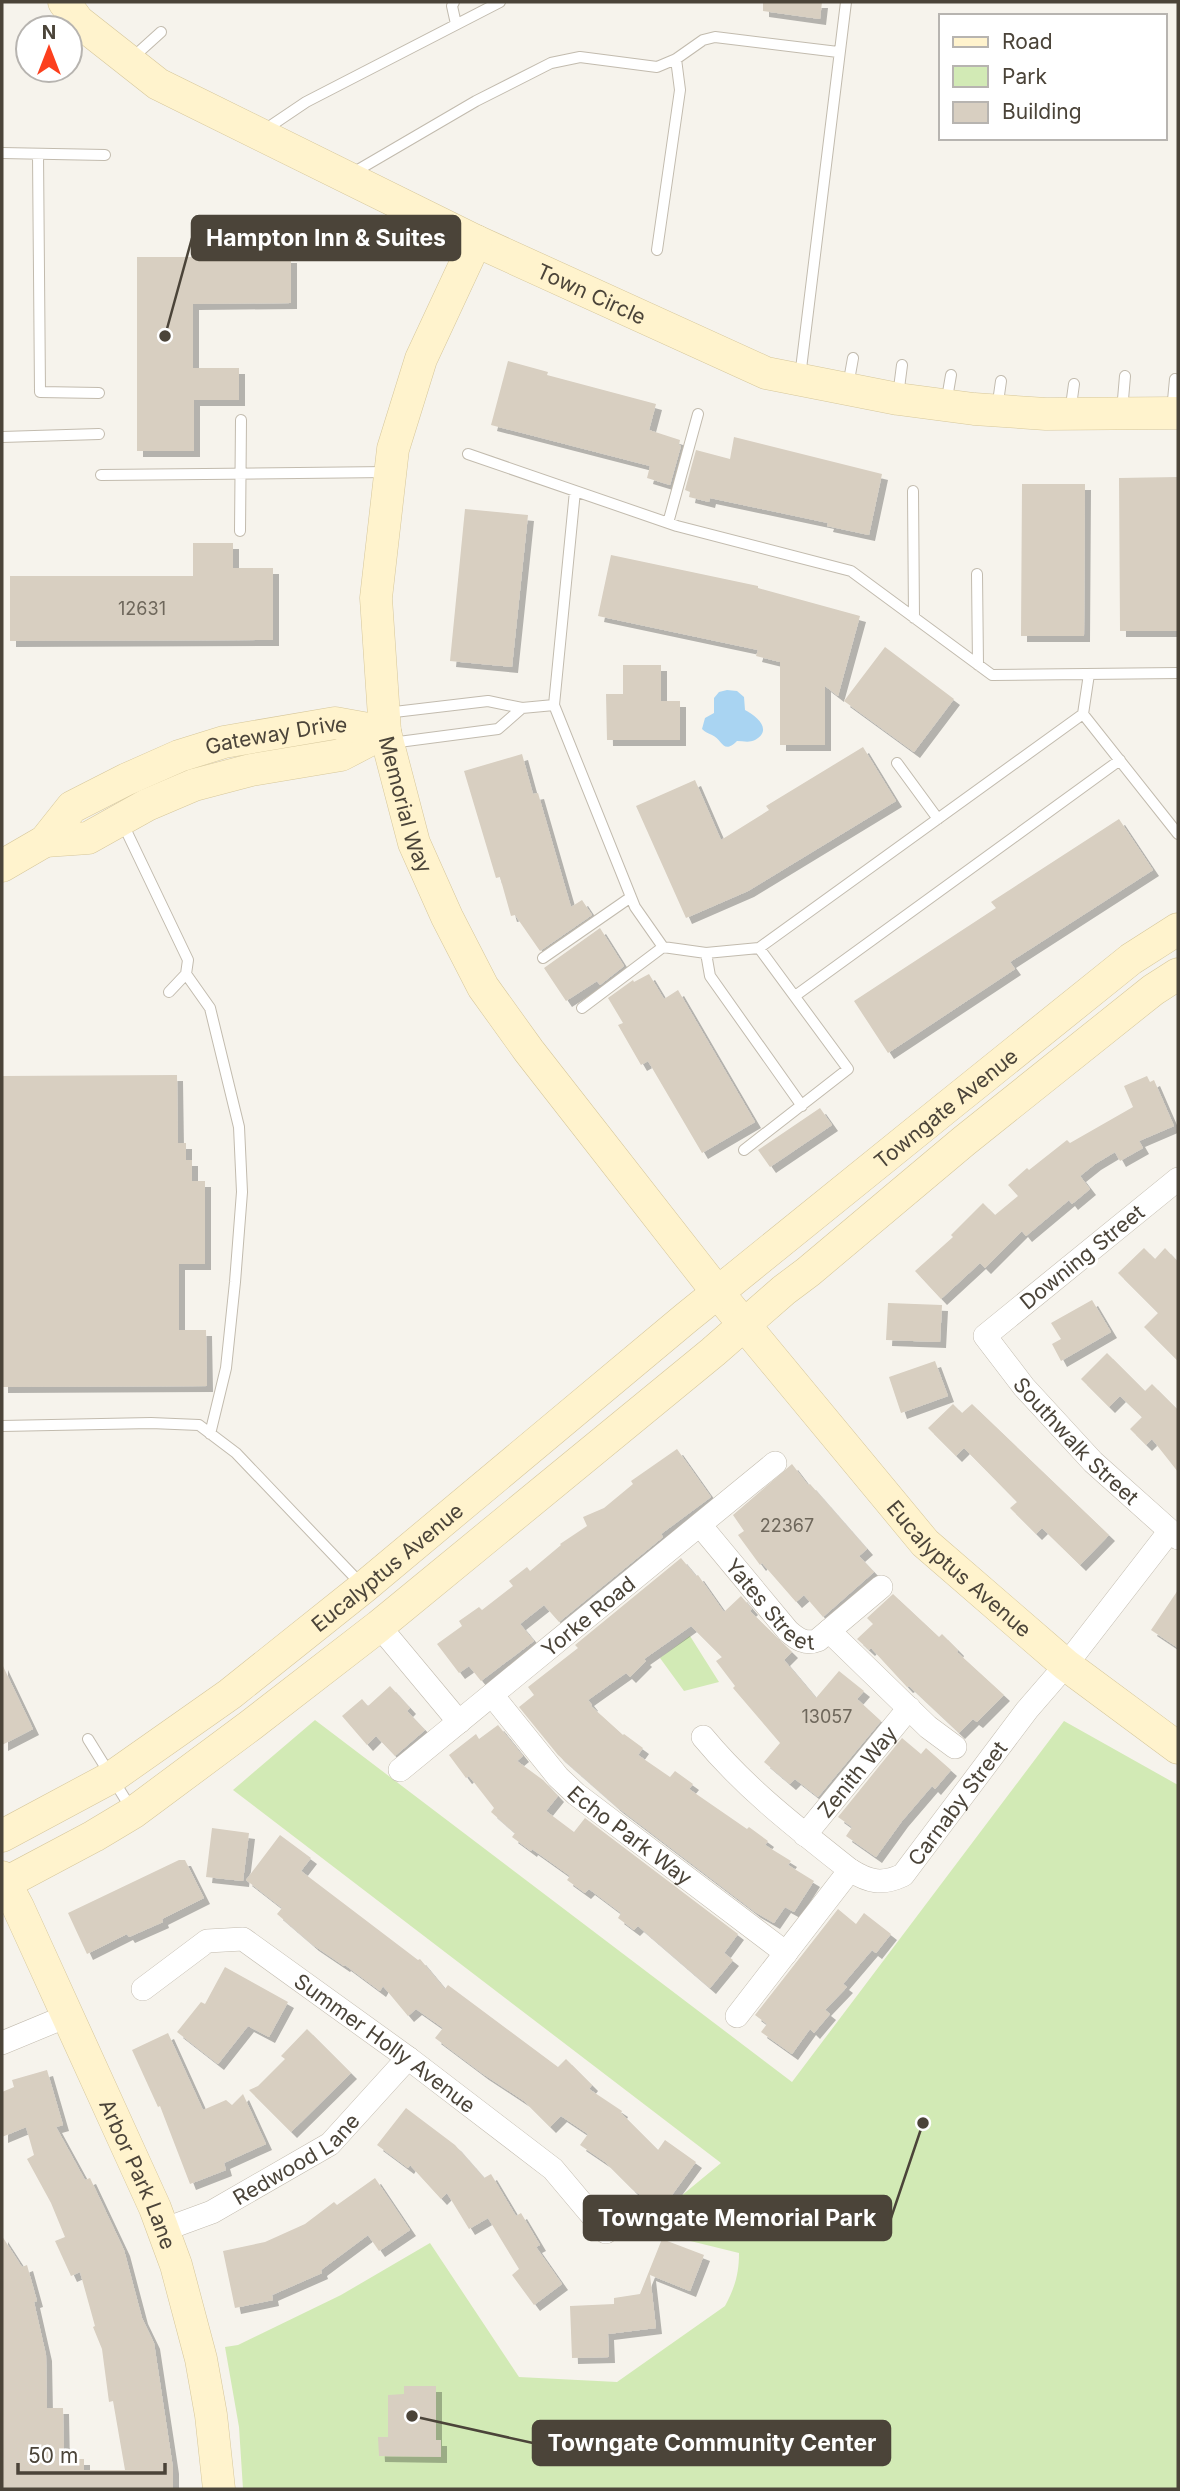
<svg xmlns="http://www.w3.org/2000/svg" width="1180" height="2491" font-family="Inter,sans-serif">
<defs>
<filter id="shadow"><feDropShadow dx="6" dy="6" stdDeviation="0" flood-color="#0004"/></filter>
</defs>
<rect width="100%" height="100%" fill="#f6f3ec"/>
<path fill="#d2eab5" d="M690 1636 719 1682 684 1691 660 1658Z
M315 1720 792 2082 1064 1721 1178 1785V2489H243L239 2427 225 2347 238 2345 341 2295 430 2243 519 2377 617 2382 725 2306C735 2287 739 2274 739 2253L666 2235 643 2237V2225L652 2220 721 2163 233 1790Z"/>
<path fill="#a9d4f2" d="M727 690 737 691 744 697 745 710C757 716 773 730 755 740 749 743 743 741 737 741 723 755 723 740 712 735 708 733 705 732 702 729L705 718 714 713V698L719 692Z"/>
<path fill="#d8cfc1" filter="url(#shadow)" d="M763 2H822L820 19 763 11Z
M137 257H291V303L193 304V368H239V400H194V451H137Z
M508 361 548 372 547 375 656 404 649 430 680 440 679 445 681 446 670 485 647 478 650 466 491 425Z
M734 437 882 474 869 535 827 526 828 523 710 498 709 502 689 497 690 492 685 490 696 450 730 459Z
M1178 477V631H1120L1119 478Z
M1022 484H1085L1084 636H1021Z
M465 509 528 515 512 667 450 661Z
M193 543H233V568H273V640L10 641V576H193Z
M611 555 758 586V588L860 616 838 696 825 686V745H780V662L756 656 758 650 598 616Z
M885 647 954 699 914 752 844 701Z
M623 665H661V701H680V740H607L606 694H623Z
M863 747 896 801 748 891 686 918 636 806 695 780 721 840 769 810 766 806Z
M522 754 533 794 538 793 571 907 582 900 592 915 540 951 515 915 511 916 500 877 496 878 464 771Z
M1119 819 1153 870 1010 962 1015 969 888 1053 854 1001 996 908 991 902Z
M600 928 624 966 600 985 597 981 566 1001 544 968Z
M649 974 664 999 678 990 755 1122 702 1153 648 1061 641 1065 618 1025 623 1023 608 998 633 980 634 982Z
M177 1075 178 1143H186V1160H192V1181H205V1264H179V1330H206L207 1386 2 1387V1076Z
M1147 1076 1150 1082 1154 1080 1174 1126 1139 1141 1143 1148 1120 1161 1115 1152 1095 1164 1080 1176 1090 1189 1072 1204 1069 1200 1026 1236 1022 1231 985 1268 980 1263 941 1299 915 1271 953 1237 951 1235 983 1203 995 1215 1018 1196 1008 1185 1027 1168 1029 1170 1067 1140 1070 1143 1133 1107 1124 1086Z
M820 1108 832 1125 770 1167 758 1150Z
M1144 1248 1155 1259 1165 1248 1178 1262V1361L1144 1327 1158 1313 1118 1273Z
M1092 1300 1111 1332 1061 1361 1052 1344 1061 1339 1051 1323Z
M888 1303 942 1305 940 1342 886 1340Z
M1107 1353 1145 1391 1152 1384 1178 1410V1472L1152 1439 1146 1445 1130 1429 1142 1417 1120 1396 1109 1407 1081 1379Z
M935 1361 948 1396 901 1413 889 1377Z
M953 1404 962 1413 972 1404 1109 1535 1080 1565 1042 1528 1036 1534 1010 1508 1017 1502 964 1448 956 1456 928 1428Z
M677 1449 711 1497 661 1534 663 1537 559 1622 544 1605 520 1624 534 1641 481 1681 469 1666 459 1673 437 1644 462 1626 459 1621 479 1607 482 1610 513 1586 509 1581 527 1567 530 1571 561 1545 560 1544 587 1526 583 1517 604 1508 633 1484 631 1481Z
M792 1464 808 1485 810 1484 867 1549 859 1556 874 1572 823 1617 804 1595 796 1602 762 1563 760 1565 738 1535 744 1531 733 1515Z
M681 1558 696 1576 698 1575 724 1612 741 1596 752 1609 750 1611 792 1652 784 1660 816 1698 839 1671 864 1691 857 1699 881 1721 818 1797 795 1779 790 1784 764 1762 780 1743 733 1688 735 1686 716 1661 722 1657 691 1626 644 1659 646 1661 630 1677 626 1673 588 1700 592 1705 591 1706 623 1735 624 1734 643 1748 638 1755 670 1777 675 1771 693 1784 689 1789 747 1829 749 1827 768 1841 765 1845 791 1861 788 1865 814 1881 794 1912 785 1907 774 1923 755 1912 617 1807 558 1755 519 1707 534 1695 528 1687 578 1648 575 1645Z
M1178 1590V1648L1151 1630Z
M893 1594 939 1637 942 1634 958 1650 957 1652 1004 1695 977 1722 973 1719 959 1733 909 1686 907 1687 871 1648 869 1650 857 1639 873 1624 867 1618Z
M2 1664 33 1729 2 1745Z
M390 1686 410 1708 407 1711 425 1730 395 1756 376 1736 367 1745 342 1716 362 1699 368 1706Z
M498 1725 523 1756 517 1761 543 1780 558 1796 546 1811 574 1832 585 1818 738 1934 724 1953 733 1960 710 1988 638 1926 634 1930 618 1918 621 1913 589 1889 585 1893 567 1880 570 1876 532 1849 531 1851 512 1837 515 1833 491 1812 494 1808 469 1776 466 1778 449 1755 476 1734 479 1739Z
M902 1738 921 1754 926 1748 951 1770 935 1789 932 1786 902 1821 876 1857 846 1836 852 1827 838 1817Z
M212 1828 249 1833 243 1881 206 1877Z
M280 1835 311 1858 301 1871 418 1960 420 1959 445 1989 448 1985 558 2067 566 2059 592 2085 589 2089 622 2111 621 2113 658 2150 665 2140 696 2162 661 2210 632 2189 605 2162 580 2145 588 2134 561 2116 550 2127 524 2101 483 2074 435 2038 443 2028 416 2009 408 2016 383 1986 380 1991 345 1965 344 1966 313 1945 277 1914 282 1908 246 1880Z
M179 1860H185L204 1898 162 1919 163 1922 129 1937 127 1934 87 1954 68 1913Z
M838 1909 856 1924 864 1913 891 1934 876 1953 872 1950 843 1984 847 1987 825 2010 830 2014 814 2033 810 2029 792 2054 761 2032 767 2024 755 2015Z
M225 1967 288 2002 269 2037 248 2026 218 2064 177 2032 201 2002 205 2004Z
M307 2029 351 2073 291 2132 249 2090 258 2086 285 2059 281 2056Z
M168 2033 203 2110 226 2100 232 2105 243 2094 266 2144 224 2163 226 2170 190 2184 160 2106 158 2107 132 2050Z
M47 2070 63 2125 56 2127 85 2180 90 2178 124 2250 142 2318 154 2343 173 2468V2489H2V2236L22 2267 27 2265 37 2301 34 2302 46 2355 47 2408H63L64 2459H84V2470H125L113 2401 109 2402 102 2349 93 2327 95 2326 80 2272 71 2276 55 2241 65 2237 51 2203 27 2159 34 2155 26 2127 2 2137V2092L14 2087 12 2080Z
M406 2108 455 2145 484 2178 491 2174 516 2216 521 2213 540 2245 536 2247 562 2284 534 2305 512 2275 519 2269 488 2218 469 2229 447 2193 441 2199 410 2165 408 2168 377 2145Z
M375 2178 410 2230 379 2251 368 2235 321 2270 322 2273 272 2295 273 2300 235 2308 223 2251 265 2242 305 2224 334 2202 337 2205Z
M662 2239 704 2255 690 2291 650 2275 656 2328 608 2334 609 2357 572 2358 570 2306 614 2304V2298L640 2294Z
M404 2386H436V2440H441V2457L379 2456 378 2437H388V2395L404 2394Z"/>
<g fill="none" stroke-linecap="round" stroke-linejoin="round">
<defs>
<path id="lane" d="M454 2 452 6 456 24
M130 60 161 32
M263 131 306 102 500 2
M2 153 105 155
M38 154 40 392 99 393
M351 174 476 101 551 63 580 57 657 67 676 59 703 40 715 37 838 52
M657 250 680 90 676 59
M800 377 846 2
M848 386 853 358
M898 396 902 365
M946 404 951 375
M997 409 1001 381
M1122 411 1125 376
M1172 411 1175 379
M1070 413 1074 384
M2 437 99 434
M468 454 677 526 851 571 992 675 1178 673
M101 475 388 472
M575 491 554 705 635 907 663 947 706 953 759 948 1083 714 1089 674
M913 491 914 618
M668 523 698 414
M240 531 241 420
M977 574 978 665
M386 713 488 701 522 708 554 705
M1083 714 1178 834
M391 743 498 729 522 708
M897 763 938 819
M122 822 188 960 186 974 169 992
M706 953 710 976 802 1106
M543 958 631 897
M186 974 210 1008 239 1127 242 1192 235 1282 226 1368 210 1434
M795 996 1120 760
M582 1008 663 947
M744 1150 848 1069 759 948
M2 1426 151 1423 199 1425 236 1453 363 1586
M88 1739 132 1810"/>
<g id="street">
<path id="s1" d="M1178 1179 985 1336 1024 1387 1093 1462 1178 1538"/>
<path id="s2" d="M700 1525 788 1631C797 1639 806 1645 818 1640L881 1587"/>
<path d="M379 1626 459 1722"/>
<path d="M829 1631 928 1727 955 1747"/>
<path id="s3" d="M492 1695 558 1777 576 1794 786 1953"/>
<path id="s4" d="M703 1737C746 1789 797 1828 850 1870 869 1882 882 1885 903 1875L1027 1710 1066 1665 1169 1532"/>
<path id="s5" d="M400 1770 775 1463"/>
<path id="s6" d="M805 1835 909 1708"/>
<path id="s7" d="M143 1989 207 1941 243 1939 408 2058 553 2169 606 2232"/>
<path d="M737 2016 850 1870"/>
<path d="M2 2043 67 2016"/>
<path id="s8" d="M163 2230 212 2212 330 2144 408 2058"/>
</g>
<g id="secondary">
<path id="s9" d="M64 2 78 21 158 84 476 241 766 373 898 399 974 409 1046 414 1178 413"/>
<path id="s10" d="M476 241 421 359 393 449 376 598 385 732 414 843 447 917 483 987 529 1051 718 1293 925 1543 1066 1665 1178 1748"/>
<path d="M45 841 88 838 147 805 194 785 251 770 341 755 385 732"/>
<path id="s11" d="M2 866 45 841 72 807 127 779 179 756 224 742 335 723 385 732"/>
<path id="s12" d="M2 1836 112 1777 230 1694 364 1587 686 1318 942 1111 1131 959 1178 929"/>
<path id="s13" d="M2 1877 18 1907 155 2208 176 2265 201 2359 211 2415 219 2489"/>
<path d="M2 1885 94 1836 134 1812 251 1725 379 1626 713 1352 784 1290 808 1272 964 1141 1153 990 1178 974"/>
</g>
</defs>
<use href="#lane" stroke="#c2bbae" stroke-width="12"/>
<use href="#street" stroke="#c2bbae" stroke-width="24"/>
<use href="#secondary" stroke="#d6c79b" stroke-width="33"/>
<use href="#lane" stroke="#fff" stroke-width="10"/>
<use href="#street" stroke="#fff" stroke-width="23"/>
<use href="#secondary" stroke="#fff3cd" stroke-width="32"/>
</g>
<g text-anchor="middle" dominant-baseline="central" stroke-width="6" stroke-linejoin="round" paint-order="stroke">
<g font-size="18" fill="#6e675b">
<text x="142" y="608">12631</text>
<text x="787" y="1525">22367</text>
<text x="827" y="1716">13057</text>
</g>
<g font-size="21" fill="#4b4439" stroke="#fff">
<text stroke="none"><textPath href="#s9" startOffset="607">Town Circle</textPath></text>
<text stroke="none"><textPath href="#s11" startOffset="312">Gateway Drive</textPath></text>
<text stroke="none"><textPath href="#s10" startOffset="584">Memorial Way</textPath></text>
<text stroke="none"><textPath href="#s12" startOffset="1194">Towngate Avenue</textPath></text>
<text transform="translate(1082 1257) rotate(-39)">Downing Street</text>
<text stroke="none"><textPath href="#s1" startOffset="388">Southwalk Street</textPath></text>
<text stroke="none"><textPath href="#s12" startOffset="471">Eucalyptus Avenue</textPath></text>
<text stroke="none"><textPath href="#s10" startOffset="1536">Eucalyptus Avenue</textPath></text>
<text stroke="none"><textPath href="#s2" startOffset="107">Yates Street</textPath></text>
<text stroke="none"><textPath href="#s5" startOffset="243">Yorke Road</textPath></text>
<text stroke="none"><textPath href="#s6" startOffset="82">Zenith Way</textPath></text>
<text stroke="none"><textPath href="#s4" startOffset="345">Carnaby Street</textPath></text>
<text stroke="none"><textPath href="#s3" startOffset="198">Echo Park Way</textPath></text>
<text stroke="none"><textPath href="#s7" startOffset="292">Summer Holly Avenue</textPath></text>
<text stroke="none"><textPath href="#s8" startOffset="152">Redwood Lane</textPath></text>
<text stroke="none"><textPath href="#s13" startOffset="327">Arbor Park Lane</textPath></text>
</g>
</g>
<path fill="none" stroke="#4b4439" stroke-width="2.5" d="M165 336L192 238M923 2123L891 2218M412 2416L533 2443"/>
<g fill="#4b4439" stroke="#fff" stroke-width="2.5">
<circle cx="165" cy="336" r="7"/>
<circle cx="923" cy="2123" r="7"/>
<circle cx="412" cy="2416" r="7"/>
</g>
<g fill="#4b4439" stroke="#4b4439" stroke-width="2.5">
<rect x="192" y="216" width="268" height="44" rx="7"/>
<rect x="584" y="2196" width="307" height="44" rx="7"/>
<rect x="533" y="2421" width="357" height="44" rx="7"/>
</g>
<g font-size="23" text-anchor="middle" font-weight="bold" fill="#fff">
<text x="326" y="246">Hampton Inn &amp; Suites</text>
<text x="737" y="2226">Towngate Memorial Park</text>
<text x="712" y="2451">Towngate Community Center</text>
</g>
<rect width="1180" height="2491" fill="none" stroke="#4b4439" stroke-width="7"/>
<rect x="939" y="14" width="228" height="126" fill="#ffffff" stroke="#b7b4b0" stroke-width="2"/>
<rect x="953" y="37" width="35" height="10" fill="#fff3cd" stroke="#b7b4b0" stroke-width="2"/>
<text x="1002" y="49" font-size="21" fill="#4b4439">Road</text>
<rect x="953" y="66" width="35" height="21" fill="#d2eab5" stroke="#b7b4b0" stroke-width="2"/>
<text x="1002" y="84" font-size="21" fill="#4b4439">Park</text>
<rect x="953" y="102" width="35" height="21" fill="#d8cfc1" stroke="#b7b4b0" stroke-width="2"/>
<text x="1002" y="119" font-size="21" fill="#4b4439">Building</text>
<g transform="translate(49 49)"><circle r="33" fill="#ffffff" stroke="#b7b4b0" stroke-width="2"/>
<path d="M0-5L12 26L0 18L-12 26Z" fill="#fc3f1d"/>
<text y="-10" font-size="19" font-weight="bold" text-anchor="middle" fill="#4b4439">N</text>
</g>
<path d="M18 2463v10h147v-10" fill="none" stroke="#4b4439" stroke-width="3.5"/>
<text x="28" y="2463" font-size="21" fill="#4b4439" stroke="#ffffff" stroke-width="5" paint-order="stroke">50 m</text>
</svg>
